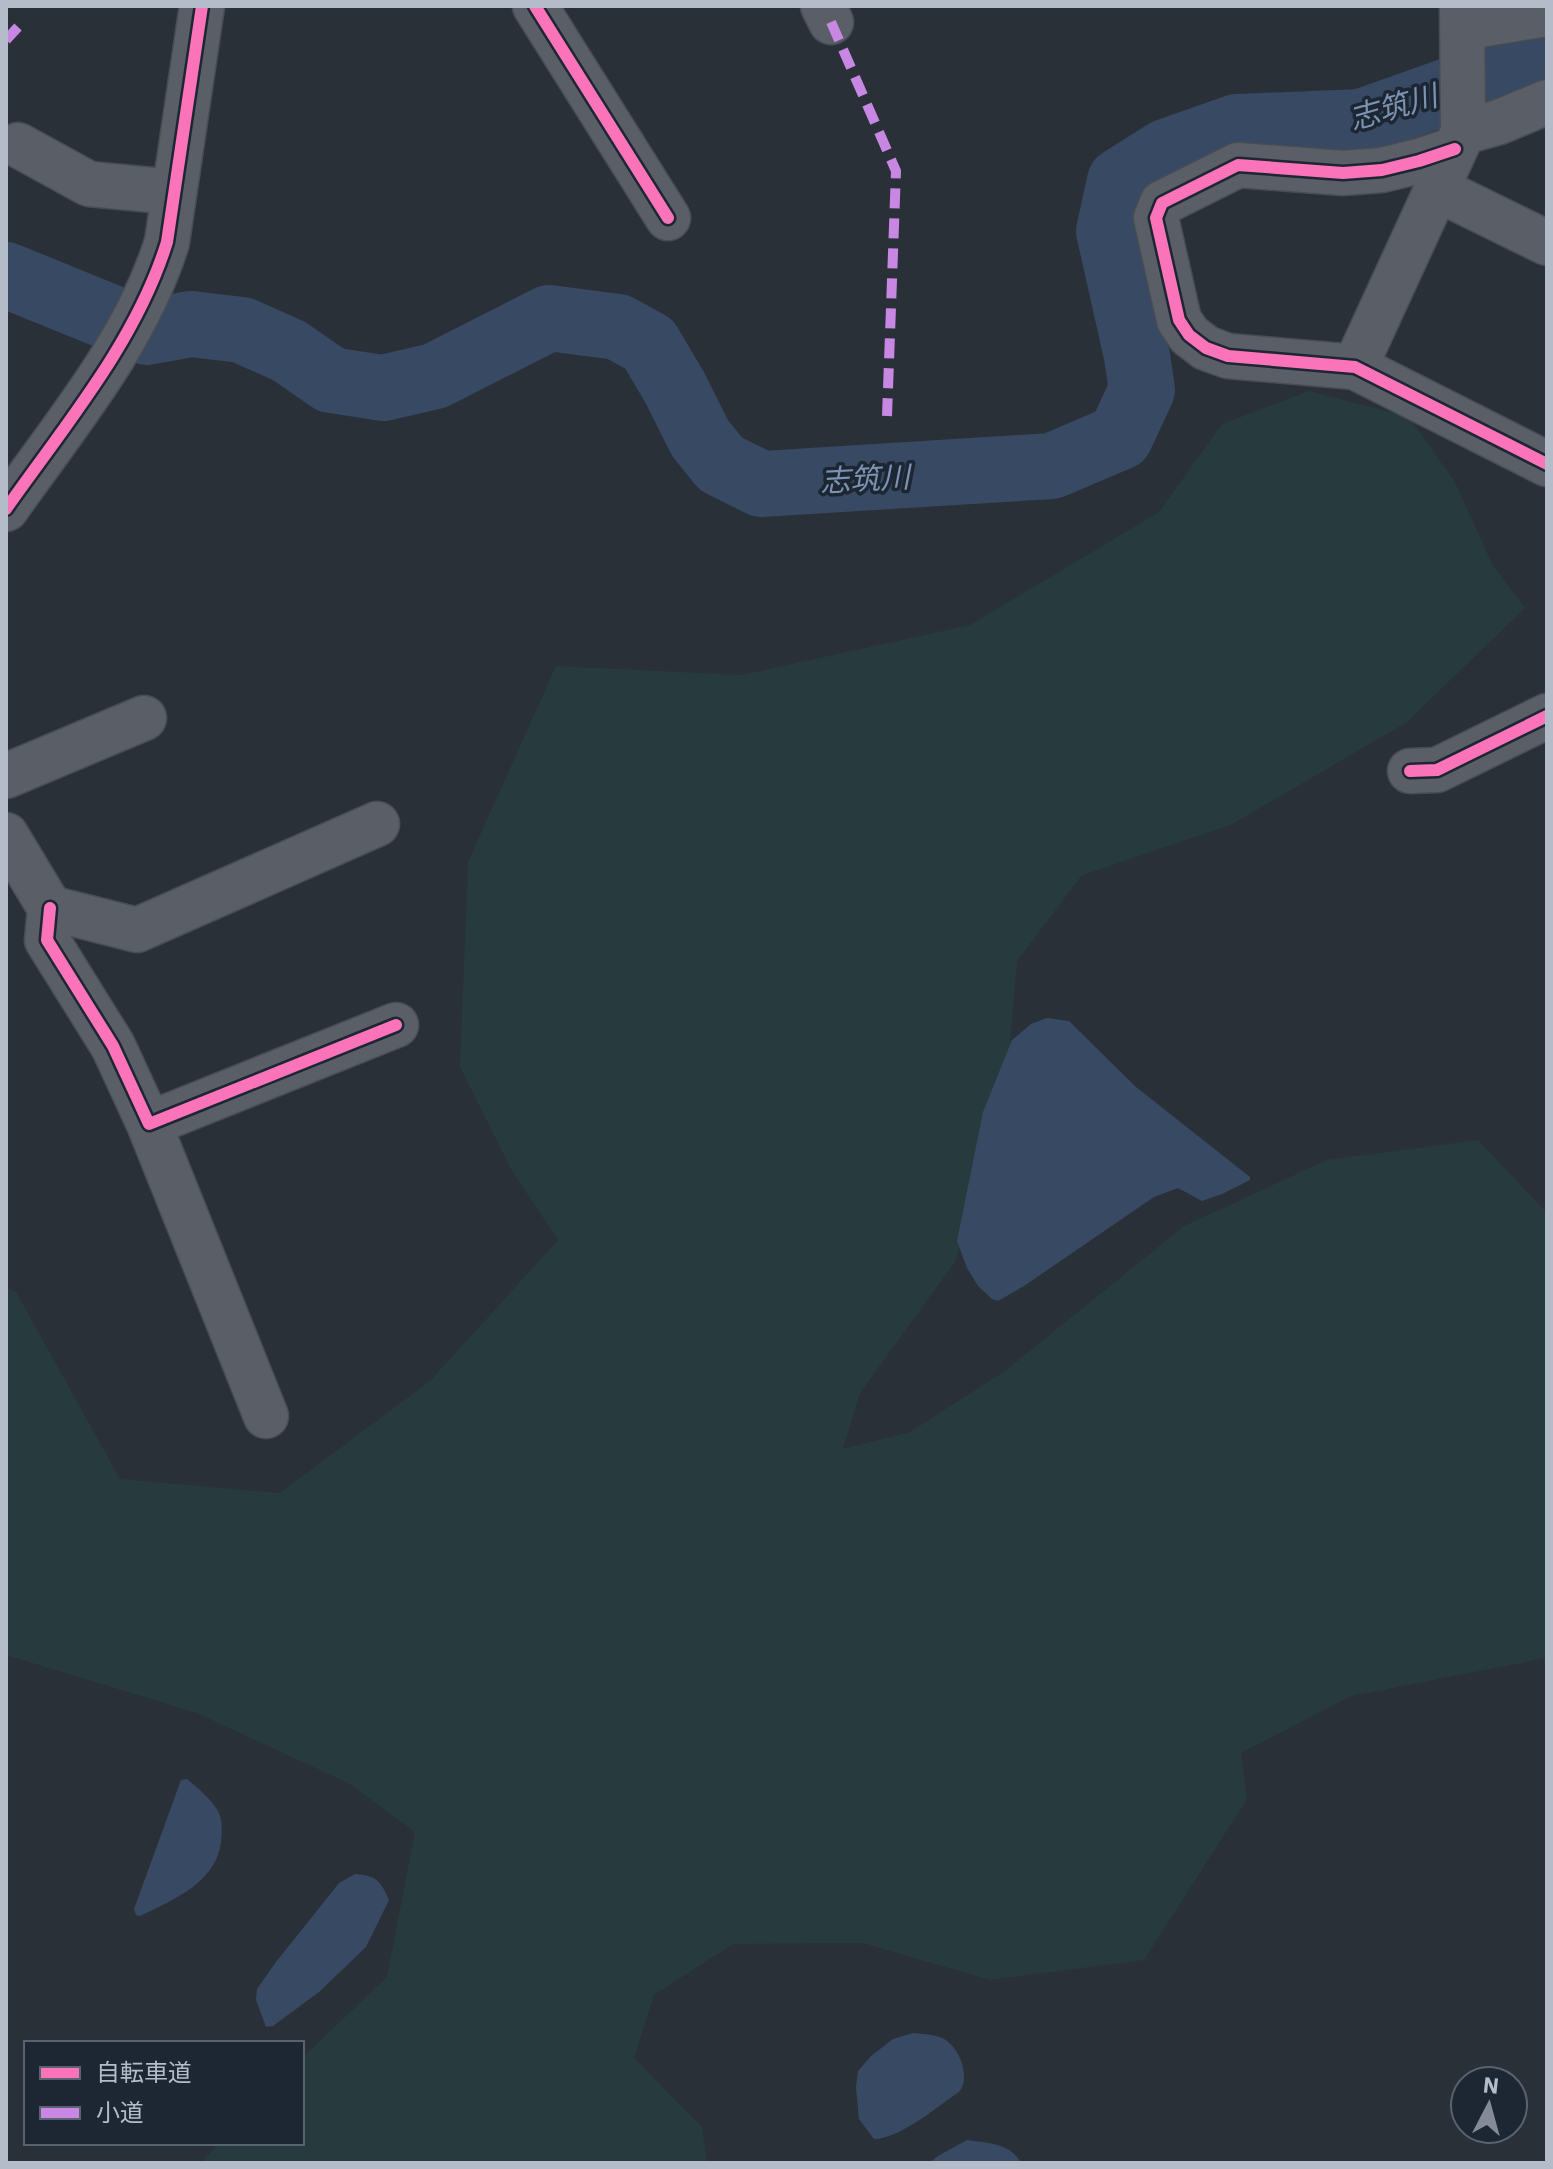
<svg xmlns="http://www.w3.org/2000/svg" width="1553" height="2169" font-family="'IBM Plex Sans','Noto Sans JP',sans-serif">
<rect width="100%" height="100%" fill="#2a3038"/>
<path fill="#273a3e" d="M1309 391 1409 417 1455 482 1492 564 1525 608 1407 722 1231 825 1082 875 1017 961 1004 1115 955 1262 860 1393 843 1449 910 1432 1005 1371 1184 1226 1327 1160 1478 1140 1547 1213 1546 1658 1351 1696 1241 1753 1247 1799 1144 1960 990 1980 863 1943 733 1944 654 1995 634 2058 702 2127 707 2163H201L219 2143H302V2058L387 1977 415 1832 350 1784 197 1713 6 1655V1287L16 1292 120 1479 280 1493 430 1381 558 1240 512 1171 460 1067 468 862 556 666 742 675 970 625 1159 512 1222 424Z"/>
<path fill="#384963" d="M1047 1018 1069 1021 1136 1087 1250 1177V1180L1222 1194 1202 1201 1178 1188 1154 1197 1024 1286 998 1301 992 1299 978 1286 967 1268 957 1241 983 1112 1012 1040 1031 1024Z
M187 1779C199 1789 210 1798 218 1811 223 1821 222 1832 221 1842 216 1883 173 1900 140 1916L136 1915 134 1909 181 1780Z
M355 1874C377 1876 380 1880 389 1900L366 1947 319 1992 273 2026 266 2027 256 2000 257 1989 276 1962 339 1883Z
M913 2033C921 2034 931 2034 939 2037 958 2042 972 2077 959 2092 938 2106 900 2139 874 2139L859 2119 856 2087 858 2071 871 2056 893 2039Z
M967 2140C987 2143 1011 2143 1021 2163H929L938 2156Z"/>
<g fill="none" stroke-linecap="round" stroke-linejoin="round">
<path stroke="#384963" stroke-width="66" d="M6 275 146 332 191 324 242 330 289 351 331 380 383 388 435 376 549 318 618 327 649 344 675 388 700 438 721 464 761 484 1052 466 1120 437 1142 390 1137 356 1109 231 1120 181 1166 152 1237 127 1361 122 1547 56"/>
<defs>
<path id="minor" d="M535 6 668 218
M823 6 831 22
M1462 28 1547 14
M1463 132 1499 122 1547 102
M18 145 89 184 174 192
M1455 149 1419 161 1382 170 1343 173 1238 165 1162 203 1156 218 1179 320 1189 335 1206 348 1228 356 1355 367 1547 464
M1437 189 1547 243
M1355 367 1463 132 1462 6
M6 509C65 425 136 342 167 242L202 6
M1410 771 1437 770 1547 716
M6 776 144 718
M6 835 50 908 137 930 377 824
M50 908 47 940 113 1046 149 1124 396 1025
M149 1124 266 1416"/>
</defs>
<use href="#minor" stroke="#484c53" stroke-width="47"/>
<use href="#minor" stroke="#5a5e66" stroke-width="44"/>
<path stroke="#c787e3" stroke-width="10" stroke-dasharray="20 10" stroke-linecap="butt" d="M831 22 896 171 887 416
M6 40 18 27"/>
<defs>
<path id="cycleway" d="M535 6 668 218
M1455 149 1419 161 1382 170 1343 173 1238 165 1162 203 1156 218 1179 320 1189 335 1206 348 1228 356 1355 367 1547 464
M6 509C65 425 136 342 167 242L202 6
M1410 771 1437 770 1547 716
M50 908 47 940 113 1046 149 1124 396 1025"/>
</defs>
<use href="#cycleway" stroke="#1d2633" stroke-width="17"/>
<use href="#cycleway" stroke="#fb73b8" stroke-width="12"/>
</g>
<g text-anchor="middle" dominant-baseline="central" stroke-width="7" stroke-linejoin="round" paint-order="stroke">
<g font-size="30" font-style="italic" fill="#7c92b1" stroke="#1d2633">
<text transform="translate(1393 106) rotate(-16)">志筑川</text>
<text transform="translate(865 478) rotate(-3)">志筑川</text>
</g>
</g>
<rect width="1553" height="2169" fill="none" stroke="#b4bcc9" stroke-width="16"/>
<rect x="24" y="2041" width="280" height="104" fill="#1d2633" stroke="#59626f" stroke-width="2"/>
<rect x="40" y="2067" width="40" height="12" fill="#fb73b8" stroke="#59626f" stroke-width="2"/>
<text x="96" y="2081" font-size="24" fill="#b4bcc9">自転車道</text>
<rect x="40" y="2107" width="40" height="12" fill="#c787e3" stroke="#59626f" stroke-width="2"/>
<text x="96" y="2121" font-size="24" fill="#b4bcc9">小道</text>
<g transform="translate(1489 2105) rotate(6)"><circle r="38" fill="#1d2633" stroke="#59626f" stroke-width="2"/>
<path d="M0-6L14 30L0 20L-14 30Z" fill="#848b96"/>
<text y="-12" font-size="22" font-weight="bold" text-anchor="middle" fill="#b4bcc9">N</text>
</g>
</svg>
